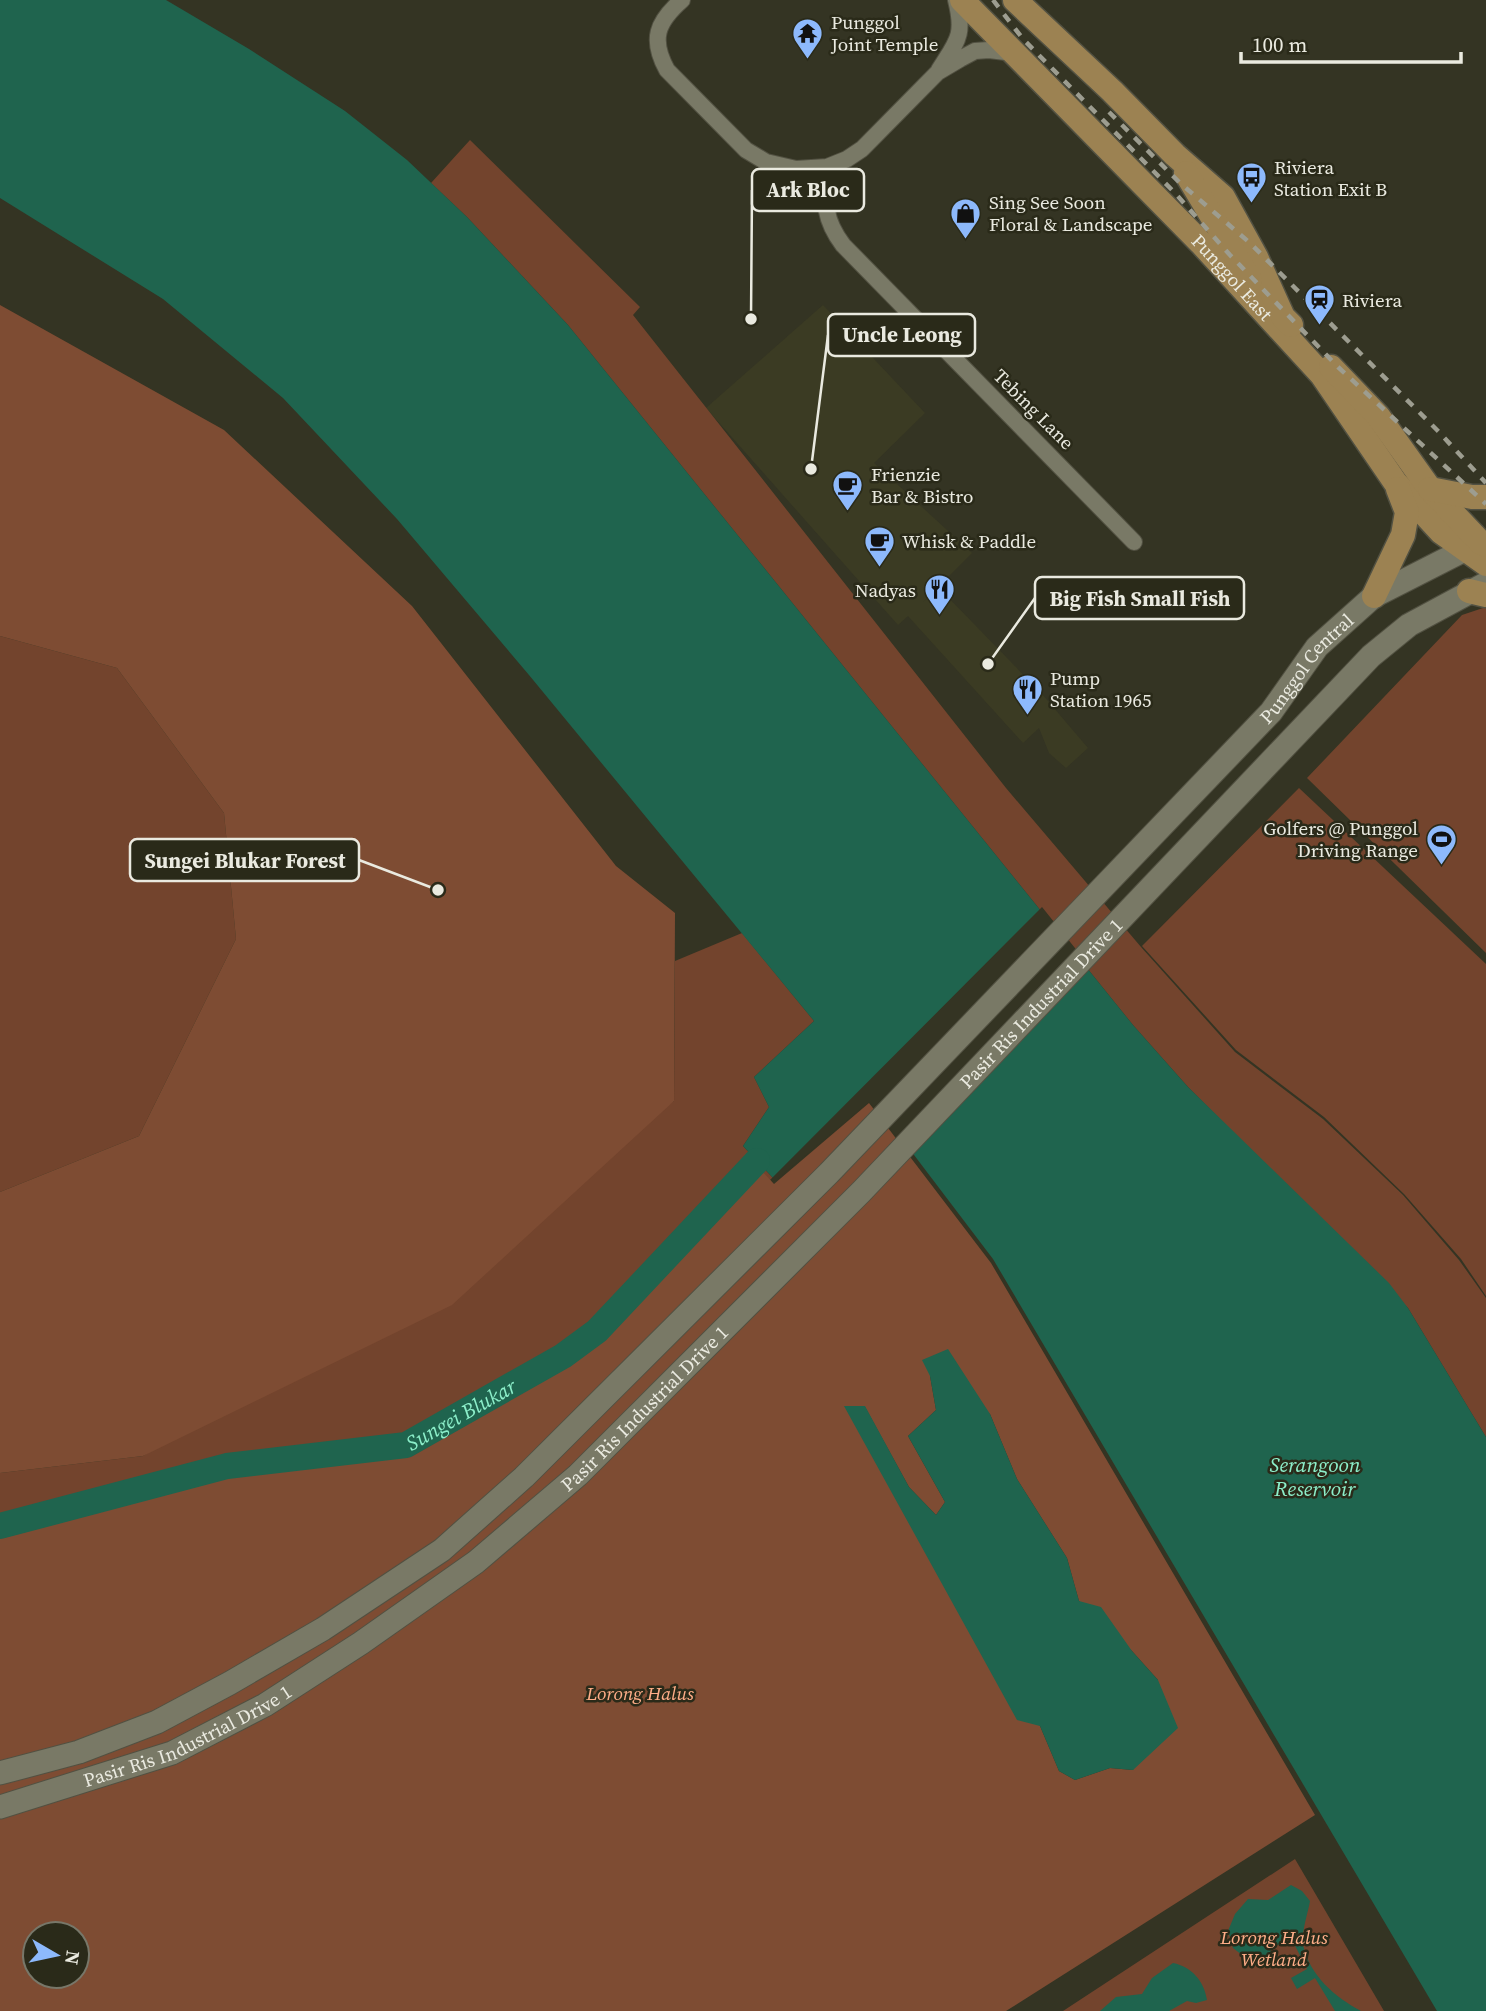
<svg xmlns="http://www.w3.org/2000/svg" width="1486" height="2011" font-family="'Source Serif 4',serif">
<rect width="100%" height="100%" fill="#343423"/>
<path fill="#3b3b23" d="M823 305 925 413 874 463 972 553 923 602 939 588 1042 694 1088 748 1066 768 1049 753 1039 728 1023 743 908 616 898 625 706 408Z"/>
<path fill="#73442d" d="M470 140 640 307 633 315 1006 788 1141 947 1235 1052 1323 1119 1403 1195 1459 1260 1486 1298V1437L1408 1308 1188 1087 1133 1025 568 325 467 217 431 183Z
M1486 607V953L1307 778 1462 615Z
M0 636 117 668 224 813 236 939 139 1136 0 1192Z
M1299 788 1486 964V1296L1461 1259 1404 1194 1324 1117 1236 1050 1142 946Z
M742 933 814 1021 754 1077 769 1107 743 1146 773 1178 624 1367 461 1464 0 1569V1473L143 1456 674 1101 675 961Z
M1295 1859 1384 2011H1063Z"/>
<path fill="#7e4c33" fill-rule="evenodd" d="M0 305 224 430 412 606 616 866 675 913 674 1101 452 1305 143 1456 0 1473V1192L139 1136 236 939 224 813 117 668 0 636Z
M869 1103 991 1263 1315 1815 1006 2011H0V1539L230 1477 411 1457 575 1363 602 1342 761 1170 774 1184ZM930 1376 990 1414 1017 1479 1067 1558 1079 1601 1132 1651 1158 1680 1133 1770 1110 1768 1075 1780 1059 1771 1040 1726 845 1406 865 1407 909 1487 936 1515 945 1502 908 1436 936 1410ZM35 1934H77V1976H35Z"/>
<path fill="#1f644e" d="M0 0H166L249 49 345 111 407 160 467 217 568 325 1133 1025 1188 1087 1389 1283 1408 1308 1486 1437V2011H1437L993 1259 870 1097 773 1178 743 1146 769 1107 754 1077 814 1021 529 675 397 519 283 398 163 299 0 198Z
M948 1349 990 1414 1017 1479 1067 1558 1079 1601 1101 1607 1132 1651 1158 1680 1178 1728 1133 1770 1110 1768 1075 1780 1059 1771 1040 1726 1017 1720 844 1406H865L909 1487 936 1515 945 1502 908 1436 936 1410 930 1376 922 1360Z
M1291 1885 1302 1891 1310 1901C1308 1913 1301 1933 1303 1945 1310 1976 1335 1997 1361 2011H1335L1315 1978 1297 1989 1291 1978 1307 1969 1291 1938 1270 1949 1275 1960 1259 1968 1233 1948 1228 1931 1235 1914 1248 1899 1268 1900Z
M1173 1963C1192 1967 1204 1981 1207 2000L1196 2003 1187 2001 1169 2011H1100L1116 1997 1142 1994 1152 1978Z"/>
<path fill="#343423" d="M1042 907 1087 963 908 1151 869 1102 775 1181 770 1180Z"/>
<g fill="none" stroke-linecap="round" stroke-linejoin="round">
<path stroke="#1f644e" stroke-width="26" id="s1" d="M0 1526 227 1466 406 1445 563 1356 597 1331 757 1161"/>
<defs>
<path id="street" d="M682 0C657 22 650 39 667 70L746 150 766 162 796 169 827 167 847 159 862 149 938 72 960 59 975 51 989 50 1014 53
M939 70C957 41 965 36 956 0
M827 167C825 200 822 217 843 245L1134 542"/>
<g id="secondary">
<path id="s2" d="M0 1773 79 1752 157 1722 230 1683 323 1629 442 1550 524 1477 829 1173 1271 712 1317 647 1374 596 1480 542"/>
<path id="s3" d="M0 1807 172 1753 265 1705 361 1643 476 1562 578 1475 861 1192 1371 656 1409 625 1485 584"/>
</g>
<g id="primary">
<path id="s4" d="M962 0 1201 243 1322 375 1395 482 1441 532 1486 564"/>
<path d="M1015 0 1112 91 1175 155 1223 197 1256 257 1283 317 1291 325"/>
<path d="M1186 173 1250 280"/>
<path d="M1331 367 1378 416 1430 489 1480 542 1486 545"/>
<path d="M1430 489 1472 497H1486"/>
<path d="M1469 591 1486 595"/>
<path d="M1374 596 1403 535 1407 512 1398 489"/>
</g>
</defs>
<use href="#street" stroke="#525142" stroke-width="18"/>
<use href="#secondary" stroke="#525142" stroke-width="25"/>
<use href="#primary" stroke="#525142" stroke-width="27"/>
<use href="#street" stroke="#797966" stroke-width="16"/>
<use href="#secondary" stroke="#797966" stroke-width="23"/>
<use href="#primary" stroke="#9c8252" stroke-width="24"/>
<path stroke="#9d9d90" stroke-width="4.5" stroke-dasharray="9 9" stroke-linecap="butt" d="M993 0 1023 39 1174 192 1230 255 1338 367 1486 504
M1109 112 1180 183 1250 243 1438 431 1486 483"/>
</g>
<defs>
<symbol id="temple-pin" viewBox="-11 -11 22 30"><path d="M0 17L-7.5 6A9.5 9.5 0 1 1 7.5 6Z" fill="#8db9fc" stroke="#2a2a19"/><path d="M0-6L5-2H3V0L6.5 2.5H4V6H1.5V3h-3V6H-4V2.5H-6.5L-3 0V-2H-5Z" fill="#111"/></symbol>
<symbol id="bus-pin" viewBox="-11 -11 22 30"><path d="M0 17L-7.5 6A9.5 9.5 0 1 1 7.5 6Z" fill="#8db9fc" stroke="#2a2a19"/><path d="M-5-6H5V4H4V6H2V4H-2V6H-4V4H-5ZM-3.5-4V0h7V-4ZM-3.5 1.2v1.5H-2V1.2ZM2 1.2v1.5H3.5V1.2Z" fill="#111"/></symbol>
<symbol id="shop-pin" viewBox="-11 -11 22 30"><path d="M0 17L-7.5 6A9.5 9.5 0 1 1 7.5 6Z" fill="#8db9fc" stroke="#2a2a19"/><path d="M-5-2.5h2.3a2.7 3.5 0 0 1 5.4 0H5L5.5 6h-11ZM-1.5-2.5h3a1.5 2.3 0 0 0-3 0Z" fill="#111"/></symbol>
<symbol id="station-pin" viewBox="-11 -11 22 30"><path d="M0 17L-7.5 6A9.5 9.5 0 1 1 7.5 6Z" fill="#8db9fc" stroke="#2a2a19"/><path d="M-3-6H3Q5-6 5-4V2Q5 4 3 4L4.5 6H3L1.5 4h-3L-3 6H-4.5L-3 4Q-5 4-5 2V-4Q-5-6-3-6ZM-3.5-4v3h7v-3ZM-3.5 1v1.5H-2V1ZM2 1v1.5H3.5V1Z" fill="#111"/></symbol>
<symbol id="cafe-pin" viewBox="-11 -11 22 30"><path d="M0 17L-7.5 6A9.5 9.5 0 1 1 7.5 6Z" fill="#8db9fc" stroke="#2a2a19"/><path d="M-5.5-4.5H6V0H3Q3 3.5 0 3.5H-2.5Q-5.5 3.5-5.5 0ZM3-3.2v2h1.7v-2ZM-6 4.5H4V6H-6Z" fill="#111"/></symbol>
<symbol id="restaurant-pin" viewBox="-11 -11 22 30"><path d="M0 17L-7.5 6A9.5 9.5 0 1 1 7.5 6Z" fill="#8db9fc" stroke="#2a2a19"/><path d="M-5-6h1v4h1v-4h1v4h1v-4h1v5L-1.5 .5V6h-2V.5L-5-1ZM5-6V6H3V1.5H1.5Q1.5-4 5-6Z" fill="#111"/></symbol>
<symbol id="stadium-pin" viewBox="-11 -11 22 30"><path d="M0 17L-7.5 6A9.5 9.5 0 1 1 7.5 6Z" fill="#8db9fc" stroke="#2a2a19"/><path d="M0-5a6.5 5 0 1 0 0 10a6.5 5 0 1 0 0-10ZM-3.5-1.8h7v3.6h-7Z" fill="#111"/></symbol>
</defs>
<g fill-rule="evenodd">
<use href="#temple-pin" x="790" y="16" width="35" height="47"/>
<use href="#bus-pin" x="1234" y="160" width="35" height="47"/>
<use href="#shop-pin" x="948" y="196" width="35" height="47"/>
<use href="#station-pin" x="1302" y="282" width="35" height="47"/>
<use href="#cafe-pin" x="830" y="468" width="35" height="47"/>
<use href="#cafe-pin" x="862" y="524" width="35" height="47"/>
<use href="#restaurant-pin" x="922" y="572" width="35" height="47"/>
<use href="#restaurant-pin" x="1010" y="672" width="35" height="47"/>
<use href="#stadium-pin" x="1424" y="822" width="35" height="47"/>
</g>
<g text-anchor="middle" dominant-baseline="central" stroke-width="5" stroke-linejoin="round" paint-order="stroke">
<g font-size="19" fill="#eaeae0" stroke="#2a2a19" text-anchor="start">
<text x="831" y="22">Punggol<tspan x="831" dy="22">Joint Temple</tspan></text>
<text x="1274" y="167">Riviera<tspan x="1274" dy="22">Station Exit B</tspan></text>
<text x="989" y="202">Sing See Soon<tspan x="989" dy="22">Floral &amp; Landscape</tspan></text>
<text x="1342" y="300">Riviera</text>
<text x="871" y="474">Frienzie<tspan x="871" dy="22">Bar &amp; Bistro</tspan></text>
<text x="902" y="541">Whisk &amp; Paddle</text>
<text x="916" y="590" text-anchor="end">Nadyas</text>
<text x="1050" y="678">Pump<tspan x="1050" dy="22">Station 1965</tspan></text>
<text x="1418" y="828" text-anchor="end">Golfers @ Punggol<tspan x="1418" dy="22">Driving Range</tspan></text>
</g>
<g font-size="19" fill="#eaeae0" stroke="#2a2a19">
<text stroke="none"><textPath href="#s4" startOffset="387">Punggol East</textPath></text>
<text transform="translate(1034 409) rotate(45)">Tebing Lane</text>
<text stroke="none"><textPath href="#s2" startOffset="1734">Punggol Central</textPath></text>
<text stroke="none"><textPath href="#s3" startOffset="1335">Pasir Ris Industrial Drive 1</textPath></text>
<text stroke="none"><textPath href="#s3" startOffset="768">Pasir Ris Industrial Drive 1</textPath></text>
<text stroke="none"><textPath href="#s3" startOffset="201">Pasir Ris Industrial Drive 1</textPath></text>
</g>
<g font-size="19" font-style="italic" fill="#ffae88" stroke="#2a2a19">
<text x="640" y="1693">Lorong Halus</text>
<text x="1274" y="1937">Lorong Halus<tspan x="1274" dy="22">Wetland</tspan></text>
</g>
<g font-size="21" font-style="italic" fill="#8cefca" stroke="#2a2a19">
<text stroke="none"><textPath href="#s1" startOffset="478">Sungei Blukar</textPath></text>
<text x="1315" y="1464">Serangoon<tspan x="1315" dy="24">Reservoir</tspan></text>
</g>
</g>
<path fill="none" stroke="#eaeae0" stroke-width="2.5" d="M751 319L752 190M811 469L828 335M988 664L1035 598M438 890L359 860"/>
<g fill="#eaeae0" stroke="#2a2a19" stroke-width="2.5">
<circle cx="751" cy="319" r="7"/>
<circle cx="811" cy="469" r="7"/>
<circle cx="988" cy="664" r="7"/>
<circle cx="438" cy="890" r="7"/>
</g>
<g fill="#2a2a19" stroke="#eaeae0" stroke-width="2.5">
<rect x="752" y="169" width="112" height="42" rx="7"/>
<rect x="828" y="314" width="147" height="42" rx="7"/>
<rect x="1035" y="577" width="209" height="42" rx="7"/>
<rect x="130" y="839" width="229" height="42" rx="7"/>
</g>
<g font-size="21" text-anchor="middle" font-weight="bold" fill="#eaeae0">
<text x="808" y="197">Ark Bloc</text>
<text x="902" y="342">Uncle Leong</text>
<text x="1140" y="606">Big Fish Small Fish</text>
<text x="245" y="868">Sungei Blukar Forest</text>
</g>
<g transform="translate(56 1955) rotate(99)"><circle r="33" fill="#2a2a19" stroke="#777769" stroke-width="2"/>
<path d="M0-5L12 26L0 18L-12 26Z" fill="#8db9fc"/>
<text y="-10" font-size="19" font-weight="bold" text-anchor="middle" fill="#eaeae0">N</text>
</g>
<path d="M1241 52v10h220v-10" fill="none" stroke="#eaeae0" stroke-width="3.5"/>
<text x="1252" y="52" font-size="21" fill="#eaeae0" stroke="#2a2a19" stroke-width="5" paint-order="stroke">100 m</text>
</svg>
